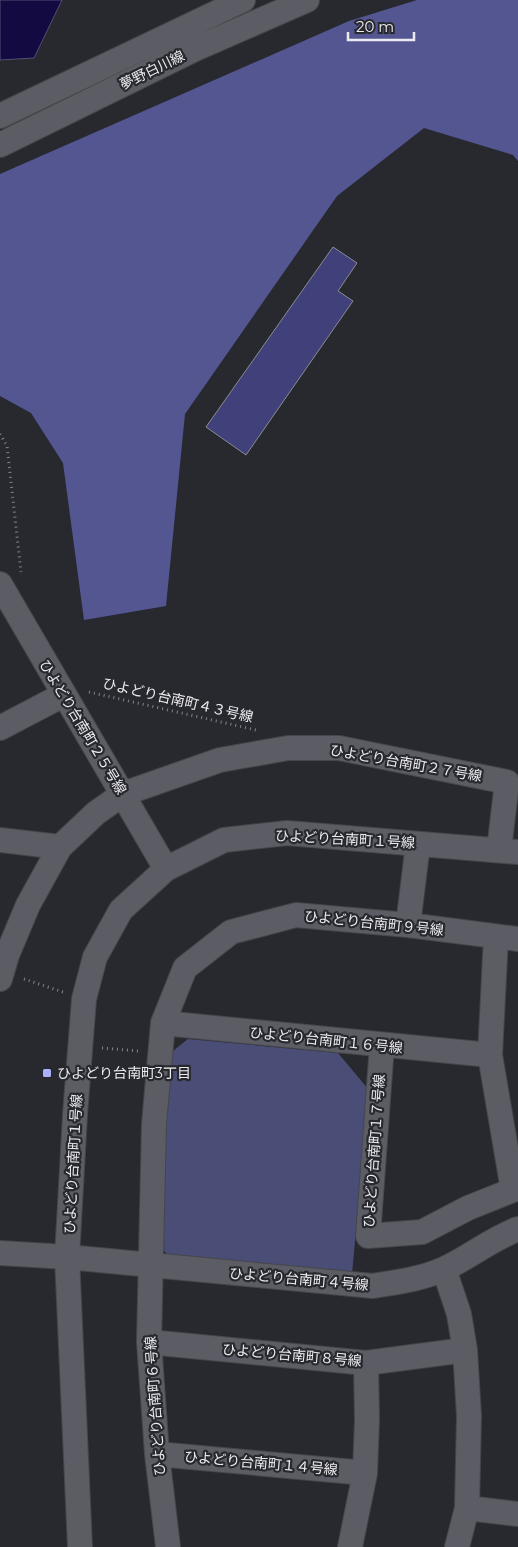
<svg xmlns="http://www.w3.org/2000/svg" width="518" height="1547" font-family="Montserrat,'Noto Sans JP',sans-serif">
<rect width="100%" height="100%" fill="#28292f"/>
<path fill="#4a4d76" d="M188 1039 338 1053 369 1090 352 1274 168 1256 159 1243 168 1055Z"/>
<path fill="#545692" d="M417 0H518V161L513 155 424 128 337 196 185 414 166 606 84 620 63 463 31 413 0 396V174L349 21Z"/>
<path fill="#120a40" stroke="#534e74" d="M0 0H62L34 58 0 60Z"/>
<path fill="#40417b" stroke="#8b8b93" d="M333 247 357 263 338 291 353 301 246 455 206 427Z"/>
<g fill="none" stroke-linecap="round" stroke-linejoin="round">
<defs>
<path id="minor" d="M0 116 243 0
M0 145 195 49 307 0
M0 584 166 869
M0 728 63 695
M0 840 60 847
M408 925 418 844
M0 979 7 955 28 905 60 847 96 813 123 794 220 760 288 748H339L507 782 499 850
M163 1023 490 1055
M382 1045 368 1236 422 1232 468 1208 513 1190 490 1055 496 937
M0 1253 67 1257 373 1286C396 1282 422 1279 444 1269 470 1257 491 1239 518 1229
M444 1269 459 1314 465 1350 469 1416 467 1508 457 1547
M149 1342 366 1363 465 1350
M157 1454 365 1473
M467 1508 518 1514
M80 1547 67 1257 75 1115 84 999 95 957 121 910 166 869 224 840 287 833 518 852
M168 1547 157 1454 149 1342 154 1124 163 1023 185 968 231 932 296 915 408 925 518 939
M350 1547 365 1473 367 1419 366 1363"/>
</defs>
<use href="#minor" stroke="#45464b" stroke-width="26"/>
<path stroke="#838489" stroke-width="3" stroke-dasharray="1 4" stroke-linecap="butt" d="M0 434 7 446 21 572
M89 692 256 730
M24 979 63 992
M102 1048 138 1051"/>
<use href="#minor" stroke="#5c5d64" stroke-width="24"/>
</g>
<rect fill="#aab0fb" stroke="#28292f" stroke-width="2" x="42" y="1068" width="10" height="10" rx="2.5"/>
<g text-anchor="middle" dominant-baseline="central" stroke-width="4.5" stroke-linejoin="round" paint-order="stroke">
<g font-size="14" fill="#ebebef" stroke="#28292f">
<text transform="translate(152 70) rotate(-26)">夢野白川線</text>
<text transform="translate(178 700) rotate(13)">ひよどり台南町４３号線</text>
<text transform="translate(83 727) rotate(59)">ひよどり台南町２５号線</text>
<text transform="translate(406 763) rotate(10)">ひよどり台南町２７号線</text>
<text transform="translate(345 839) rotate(3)">ひよどり台南町１号線</text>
<text transform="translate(374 923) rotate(6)">ひよどり台南町９号線</text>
<text transform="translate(326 1040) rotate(6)">ひよどり台南町１６号線</text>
<text transform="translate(374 1151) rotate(-86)">ひよどり台南町１７号線</text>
<text transform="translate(73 1164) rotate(-87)">ひよどり台南町１号線</text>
<text transform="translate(299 1279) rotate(5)">ひよどり台南町４号線</text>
<text transform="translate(292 1355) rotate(5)">ひよどり台南町８号線</text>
<text transform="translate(155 1406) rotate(-94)">ひよどり台南町６号線</text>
<text transform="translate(261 1463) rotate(5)">ひよどり台南町１４号線</text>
</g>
<g font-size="14" fill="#ebebef" stroke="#28292f" text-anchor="start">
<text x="57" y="1073">ひよどり台南町3丁目</text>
</g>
</g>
<path d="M348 32v8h66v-8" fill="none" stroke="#ebebef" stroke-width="2.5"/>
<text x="356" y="32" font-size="15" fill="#ebebef" stroke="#28292f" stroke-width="4" paint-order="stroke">20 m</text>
</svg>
